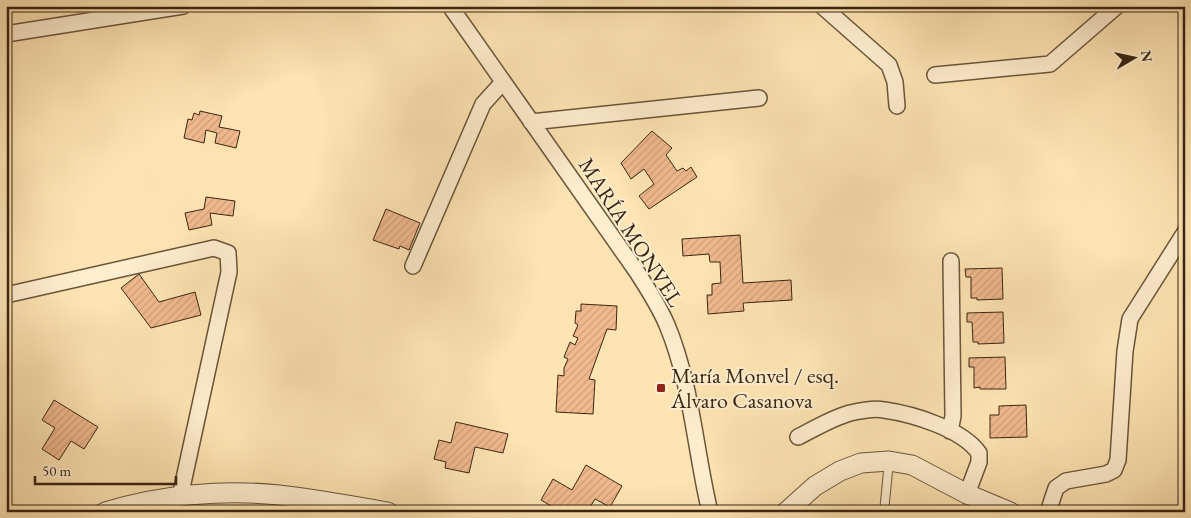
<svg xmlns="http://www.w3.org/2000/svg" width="1191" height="518" font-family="'EB Garamond',serif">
<defs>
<pattern id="building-hatch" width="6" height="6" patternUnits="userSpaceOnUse" patternTransform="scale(1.25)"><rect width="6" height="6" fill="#f1b98e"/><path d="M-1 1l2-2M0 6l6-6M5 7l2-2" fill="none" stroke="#cf9f79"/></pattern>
</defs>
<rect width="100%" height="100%" fill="#fee4b3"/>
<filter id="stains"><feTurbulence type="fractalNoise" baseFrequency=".004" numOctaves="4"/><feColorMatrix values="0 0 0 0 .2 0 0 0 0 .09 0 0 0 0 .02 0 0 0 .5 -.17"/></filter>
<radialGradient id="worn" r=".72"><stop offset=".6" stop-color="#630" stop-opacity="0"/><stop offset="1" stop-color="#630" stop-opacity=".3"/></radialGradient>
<path fill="url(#building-hatch)" stroke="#3a2512" d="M200 111 222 116 219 127 240 131 236 148 215 143 217 133 206 130 204 143 184 138 188 119 192 120 194 113 199 115Z
M652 131 672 148 666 155 677 171 683 168 686 171 691 167 697 177 649 209 639 196 654 184 644 169 631 179 621 163Z
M206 197 235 201 233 216 210 213 212 225 189 230 185 213 204 209Z
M386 209 420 223 409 250 400 246 399 249 373 240Z
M740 235 743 283 791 280 792 300 743 303 744 311 708 314 707 295H712V284L721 283 720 262H710L709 254 683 256 682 239Z
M1002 268 1003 299 977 300V298H971V277H966L965 269Z
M139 274 159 302 195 292 201 315 151 328 121 288Z
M581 304 617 306 616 330 607 329 589 379 595 380 593 414 556 412 558 375 564 376V368L568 359 564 357 570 342 575 345 578 338 573 336 578 325 575 323 576 311H581Z
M1003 312 1004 343 978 344V342H973L972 322H967V313Z
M1005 357 1006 389H980V387L974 388V367H969V358Z
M54 400 98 427 84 449 71 441 59 460 42 449 55 428 42 420Z
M1026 405 1027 437 990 438V415H999V406Z
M456 422 508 434 503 453 475 447 469 473 445 468 446 462 434 459 439 440 451 443Z
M586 465 622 486 610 507 595 499 587 512H561L541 500 553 479 572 490Z"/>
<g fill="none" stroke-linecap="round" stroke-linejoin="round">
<defs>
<path id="service" d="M884 512 889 461"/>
<path id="minor" d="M450 6 637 272C648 289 659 306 667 325 692 385 695 450 710 512
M822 6 889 65 895 82 897 106
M6 34 183 6
M935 75 1050 64 1117 6
M531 122 759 98
M413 266 483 104 503 82
M6 295 214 248 228 253 229 272 180 497
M950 431 953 416 951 261
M798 437C814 429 832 418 850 413 859 411 875 408 884 410 913 414 962 429 979 453V462L967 494
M1048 512 1056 488 1066 481 1106 474 1114 470 1118 460 1125 351 1130 319 1185 232"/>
<path id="tertiary" d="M105 512C160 495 222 489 279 495 315 499 352 506 388 512
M786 512 815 486 840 471 861 463 889 461 912 465 967 494 1010 512"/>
</defs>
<use href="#service" stroke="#6b553a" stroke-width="10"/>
<use href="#minor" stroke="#6b553a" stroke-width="18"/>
<use href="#tertiary" stroke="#6b553a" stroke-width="21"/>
<use href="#service" stroke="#feedce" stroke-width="8"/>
<use href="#minor" stroke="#feedce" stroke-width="15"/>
<use href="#tertiary" stroke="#feedce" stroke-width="19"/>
</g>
<rect fill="#8f2418" stroke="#feedce" stroke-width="2" x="656" y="383" width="10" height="10" rx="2.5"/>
<g text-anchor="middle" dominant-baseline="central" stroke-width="4" stroke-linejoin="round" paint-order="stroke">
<g font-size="22" fill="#3a2512" stroke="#feedce">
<text transform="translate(631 232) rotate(57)">MARÍA MONVEL</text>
</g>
<g font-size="22" fill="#3a2512" stroke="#feedce" text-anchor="start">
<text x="671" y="375">María Monvel / esq.<tspan x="671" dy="25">Álvaro Casanova</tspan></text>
</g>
</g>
<rect width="1191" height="518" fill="none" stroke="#fee4b3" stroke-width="25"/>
<rect x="8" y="8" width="1176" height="503" fill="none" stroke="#3a2512" stroke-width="2.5"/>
<rect x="12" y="12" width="1166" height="493" fill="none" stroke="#3a2512"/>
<g transform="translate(1134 58) rotate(81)" stroke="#feedce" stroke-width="4" paint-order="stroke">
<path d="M0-4L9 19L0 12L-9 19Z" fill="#3a2512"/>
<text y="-8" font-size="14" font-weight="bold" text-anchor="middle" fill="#3a2512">N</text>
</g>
<path d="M35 476v8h141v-8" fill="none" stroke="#3a2512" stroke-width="2.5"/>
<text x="42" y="476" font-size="15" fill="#3a2512" stroke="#feedce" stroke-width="4" paint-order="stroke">50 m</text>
<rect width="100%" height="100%" filter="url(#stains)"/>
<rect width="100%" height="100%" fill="url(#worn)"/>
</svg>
